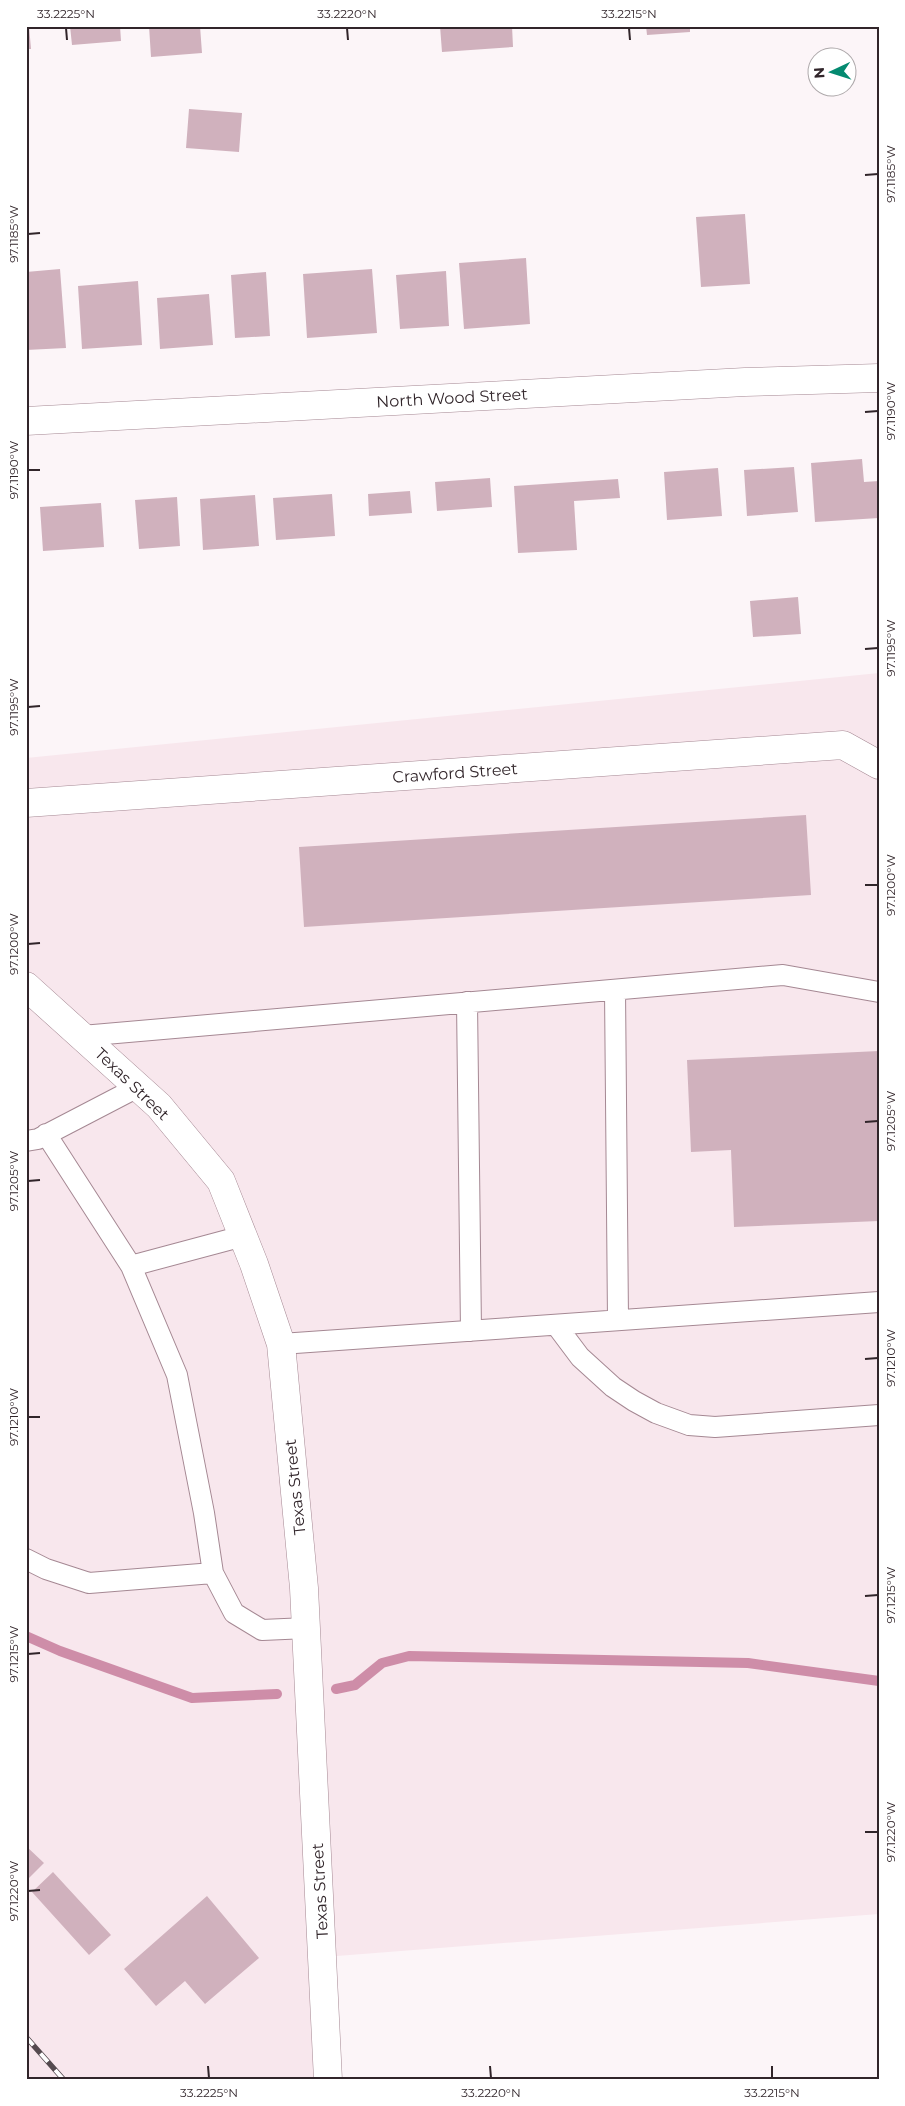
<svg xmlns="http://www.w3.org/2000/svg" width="905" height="2106" font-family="Montserrat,sans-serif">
<rect width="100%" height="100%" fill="#fcf5f8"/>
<path fill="#f8e7ed" d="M879 673V1914L324 1957 328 2080H26V758Z"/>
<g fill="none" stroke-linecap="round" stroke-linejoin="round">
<path stroke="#ce8da8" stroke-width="10" d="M26 1636 60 1651 192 1698 277 1694
M336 1689 355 1685 382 1663 409 1656 748 1663 879 1681"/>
</g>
<path fill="#d0b1bd" d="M26 26H29L31 49H26Z
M70 26H120L121 41 72 45Z
M149 26H200L202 53 151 57Z
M440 26H512L513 47 442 52Z
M646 26H690V32L647 35Z
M189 109 242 113 239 152 186 148Z
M745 214 750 284 701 287 696 217Z
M526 258 530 324 464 329 459 263Z
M60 269 66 348 26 350V272Z
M372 269 377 333 307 338 303 274Z
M446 271 449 326 400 329 396 275Z
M266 272 270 336 235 338 231 275Z
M138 281 142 345 82 349 78 286Z
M209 294 213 345 160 349 157 298Z
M862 459 864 482 879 481V518L815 522 811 463Z
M794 467 798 512 747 516 744 470Z
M718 468 722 516 667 520 664 472Z
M490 478 492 507 437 511 435 482Z
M618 479 620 498 574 501 577 550 518 553 514 486Z
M410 491 412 513 369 516 368 494Z
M332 494 335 536 276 540 273 498Z
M255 495 259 546 203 550 200 499Z
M177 497 180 546 139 549 135 500Z
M101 503 104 547 43 551 40 507Z
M798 597 801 634 753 637 750 601Z
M806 815 811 895 304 927 299 847Z
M879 1051V1221L734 1227 731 1150 691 1152 687 1060Z
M26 1846 44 1863 26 1881Z
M53 1872 111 1935 89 1955 32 1892Z
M207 1896 259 1958 205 2004 185 1981 156 2006 124 1969Z"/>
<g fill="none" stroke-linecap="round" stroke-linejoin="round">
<defs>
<path id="lane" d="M615 990 618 1320
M467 1002 471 1331
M82 1036 783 975 879 992
M46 1134 131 1266 177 1375 204 1513 213 1573 234 1613 262 1630 307 1628
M26 1141 38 1139 138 1087
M131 1266 243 1236
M556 1325 580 1357 613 1387 634 1401 656 1413 689 1425 715 1427 879 1415
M281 1344 879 1302
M26 1559 46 1569 89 1583 213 1573"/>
<path id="street" d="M26 421 745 382 879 378
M26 803 843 745 879 765
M26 986 159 1106 221 1181 254 1264 281 1344 304 1588 328 2080"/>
</defs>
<use href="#lane" stroke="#a58893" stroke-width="22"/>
<use href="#street" stroke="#a58893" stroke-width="29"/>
<use href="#lane" stroke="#fff" stroke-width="20"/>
<use href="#street" stroke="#fff" stroke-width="28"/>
<defs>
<path id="rail" d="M26 2037 64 2080"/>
</defs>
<use href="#rail" stroke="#554a4f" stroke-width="5.5"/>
<use href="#rail" stroke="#fff" stroke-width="4" stroke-dasharray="11" stroke-linecap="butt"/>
</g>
<path fill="none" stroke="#31252a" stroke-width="2" d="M66 28 67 40M347 28 348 40M629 28 630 40M865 175 878 174M28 234 40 233M865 412 878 411M28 470H40M865 649 878 648M28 707 40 706M865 885H878M28 944 40 943M865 1122 878 1121M28 1181 40 1180M865 1359 878 1358M28 1417H40M865 1596 878 1595M28 1654 40 1653M865 1832H878M28 1891 40 1890M208 2066 209 2078M490 2066 491 2078M772 2066V2078"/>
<g text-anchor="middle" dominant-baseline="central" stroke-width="4" stroke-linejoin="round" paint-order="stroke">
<g font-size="16" fill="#31252a" stroke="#fff">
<text transform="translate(452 398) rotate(-3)">North Wood Street</text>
<text transform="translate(455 773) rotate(-4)">Crawford Street</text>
<text transform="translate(132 1084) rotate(44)">Texas Street</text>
<text transform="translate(295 1487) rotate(-96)">Texas Street</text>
<text transform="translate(320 1891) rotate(-93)">Texas Street</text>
</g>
</g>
<rect width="905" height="2106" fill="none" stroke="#ffffff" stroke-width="55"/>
<g transform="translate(832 72) rotate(266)"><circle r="24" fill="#ffffff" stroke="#ada8aa"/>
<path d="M0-4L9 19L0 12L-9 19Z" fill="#048a70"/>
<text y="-8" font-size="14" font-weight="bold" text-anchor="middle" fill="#31252a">N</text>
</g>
<rect x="28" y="28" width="850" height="2050" fill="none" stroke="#31252a" stroke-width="2"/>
<g font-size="12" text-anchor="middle" fill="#31252a">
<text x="66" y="18">33.2225°N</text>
<text x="347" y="18">33.2220°N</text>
<text x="629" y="18">33.2215°N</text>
<text transform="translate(891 174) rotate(-90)" y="4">97.1185°W</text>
<text transform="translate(14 234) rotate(-90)" y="4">97.1185°W</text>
<text transform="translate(891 411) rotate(-90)" y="4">97.1190°W</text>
<text transform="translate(14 470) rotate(-90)" y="4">97.1190°W</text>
<text transform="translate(891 648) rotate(-90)" y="4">97.1195°W</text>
<text transform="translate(14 707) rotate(-90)" y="4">97.1195°W</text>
<text transform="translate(891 885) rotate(-90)" y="4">97.1200°W</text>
<text transform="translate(14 944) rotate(-90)" y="4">97.1200°W</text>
<text transform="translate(891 1121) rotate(-90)" y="4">97.1205°W</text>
<text transform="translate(14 1181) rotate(-90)" y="4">97.1205°W</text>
<text transform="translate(891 1358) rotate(-90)" y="4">97.1210°W</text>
<text transform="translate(14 1417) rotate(-90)" y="4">97.1210°W</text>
<text transform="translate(891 1595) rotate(-90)" y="4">97.1215°W</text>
<text transform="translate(14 1654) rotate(-90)" y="4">97.1215°W</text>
<text transform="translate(891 1832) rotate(-90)" y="4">97.1220°W</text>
<text transform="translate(14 1891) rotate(-90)" y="4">97.1220°W</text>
<text x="209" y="2097">33.2225°N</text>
<text x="491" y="2097">33.2220°N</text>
<text x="772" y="2097">33.2215°N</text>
</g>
</svg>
